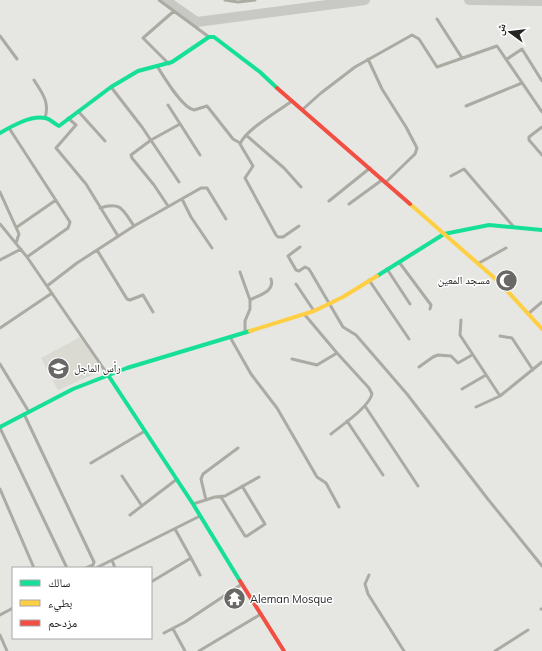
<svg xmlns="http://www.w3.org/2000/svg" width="542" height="651" font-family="Mulish,'Noto Naskh Arabic',sans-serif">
<rect width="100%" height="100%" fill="#e6e6e3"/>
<path fill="#dad9d2" d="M80 337 103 370 58 390 41 358Z"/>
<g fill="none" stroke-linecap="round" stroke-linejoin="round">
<path stroke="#c8c8c5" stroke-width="10" d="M165 0 197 22 365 0
M469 0 542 1"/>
<path stroke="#abaaa3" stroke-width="3" d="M159 0 209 37
M225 0 238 2 255 0
M437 19 462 58
M0 36 17 59
M368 59 382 89 406 127 417 148 415 154 385 183
M507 59 522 49 542 81
M169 64 143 38 174 11
M157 66C164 77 182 108 194 110L207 106 233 139 240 143
M34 80C42 93 50 102 45 118
M111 87 142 127 179 182
M292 101C280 110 245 130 240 144L253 166 245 178 276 235 278 237H283L299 226
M168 105 200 155
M466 106 522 83
M302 110 321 93 355 67 412 35 419 39 437 67 497 46 542 112
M78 111 105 141
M68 118 76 125 56 148 86 184 118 236
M542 127 529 137V140L542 155
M9 128 70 222 68 228 27 257
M246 135 284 168 301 187
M451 176 464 169 513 226
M0 192 19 234 16 243
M182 199 191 217 212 248
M329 201 370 168
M349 204 382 180
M168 206 154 185 132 158 131 155 151 140 180 124
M100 208C121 201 123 210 134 226
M0 224 27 257 108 375
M17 227 56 200
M300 247 288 256 296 270 299 271 305 267 309 269 343 327 356 335 407 394 487 498 542 566
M97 250 127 299 130 300 143 295 153 312
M0 260 21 249
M399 262 431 305 430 309
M479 263 506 248
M387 269 410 304
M240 272 250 300V309L245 321V333
M369 280 409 339
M296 284 314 311
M47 286 77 263 134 226 201 188H207L226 219
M250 300C259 295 275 292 271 279
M528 314 542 302
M305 315 337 353 369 388 372 394C369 407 342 425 331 434
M461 320 460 335 500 396
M0 328 52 293
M500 336 512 338 533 370
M230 337 251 374 277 408 317 477 326 483 339 507
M292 359 317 365 337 353
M0 364 29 412
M419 367 433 357 438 355 451 356 458 363 472 355
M462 389 486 375
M365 406 418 486
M476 407 500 396 542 362
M24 414 94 562 93 565 86 568
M347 421 383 475
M0 428 67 568
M91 463 145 431
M122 476 142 506
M0 489 34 568
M221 497 245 536H247L265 524 242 486
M206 500 201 479 203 474 238 448
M193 504 215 497 225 496 259 477
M130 515 177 479
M191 558 200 575
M112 560 115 568
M96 568 200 516
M369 575 365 584 368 594 404 651
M151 582 191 558 175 529
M541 609H542
M0 615 13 608
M173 629 185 651
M164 633 185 622 242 584
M0 635 7 651
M199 651 261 614
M495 651 528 630"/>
<path stroke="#16e098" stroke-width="4" d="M0 133C12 126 31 115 45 118 51 119 54 124 59 126L111 87 138 71 172 62 209 37H214L260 72 277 88
M377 276 444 234 489 225 542 230
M108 375 193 504 240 581
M0 427 73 389 127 368 250 331"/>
<path stroke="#ffcf43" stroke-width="4" d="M410 204 499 282 542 329
M250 331 314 311 343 297 377 276"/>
<path stroke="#f24e42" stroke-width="4" d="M277 88 410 204
M240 581 284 651"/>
</g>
<defs>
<symbol id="mosque-disc" viewBox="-11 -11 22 22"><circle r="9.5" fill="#696866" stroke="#fff"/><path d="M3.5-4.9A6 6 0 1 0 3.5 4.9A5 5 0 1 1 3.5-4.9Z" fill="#fff"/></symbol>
<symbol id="school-disc" viewBox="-11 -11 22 22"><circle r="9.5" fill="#696866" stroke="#fff"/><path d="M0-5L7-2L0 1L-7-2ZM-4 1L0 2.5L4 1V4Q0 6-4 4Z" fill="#fff"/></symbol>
<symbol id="temple-disc" viewBox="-11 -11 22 22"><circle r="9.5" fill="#696866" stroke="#fff"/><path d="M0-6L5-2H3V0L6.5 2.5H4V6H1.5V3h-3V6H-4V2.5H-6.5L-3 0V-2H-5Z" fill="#fff"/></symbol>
</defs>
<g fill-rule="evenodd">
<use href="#mosque-disc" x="494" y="268" width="25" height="25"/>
<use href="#school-disc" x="46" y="356" width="25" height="25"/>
<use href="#temple-disc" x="222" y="586" width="25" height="25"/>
</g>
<g text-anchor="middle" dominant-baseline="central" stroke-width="3" stroke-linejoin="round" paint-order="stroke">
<g font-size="11" fill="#252423" stroke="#fff" text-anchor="start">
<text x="490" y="280" text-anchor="end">مسجد المعين</text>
<text x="74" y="368">رأس الماجل</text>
<text x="250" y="599">Aleman Mosque</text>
</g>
</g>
<rect x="12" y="567" width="140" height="72" fill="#ffffff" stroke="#a8a7a7"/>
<rect x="20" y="580" width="20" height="6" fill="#16e098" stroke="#a8a7a7"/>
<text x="48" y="587" font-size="12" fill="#252423">سالك</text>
<rect x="20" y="600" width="20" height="6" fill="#ffcf43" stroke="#a8a7a7"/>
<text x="48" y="607" font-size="12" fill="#252423">بطيء</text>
<rect x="20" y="620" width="20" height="6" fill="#f24e42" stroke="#a8a7a7"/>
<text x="48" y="627" font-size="12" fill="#252423">مزدحم</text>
<g transform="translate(510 32) rotate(285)" stroke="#ffffff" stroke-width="3" paint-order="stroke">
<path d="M0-3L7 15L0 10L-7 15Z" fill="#252423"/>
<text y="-6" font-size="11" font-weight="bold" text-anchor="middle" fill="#252423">ش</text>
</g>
</svg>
